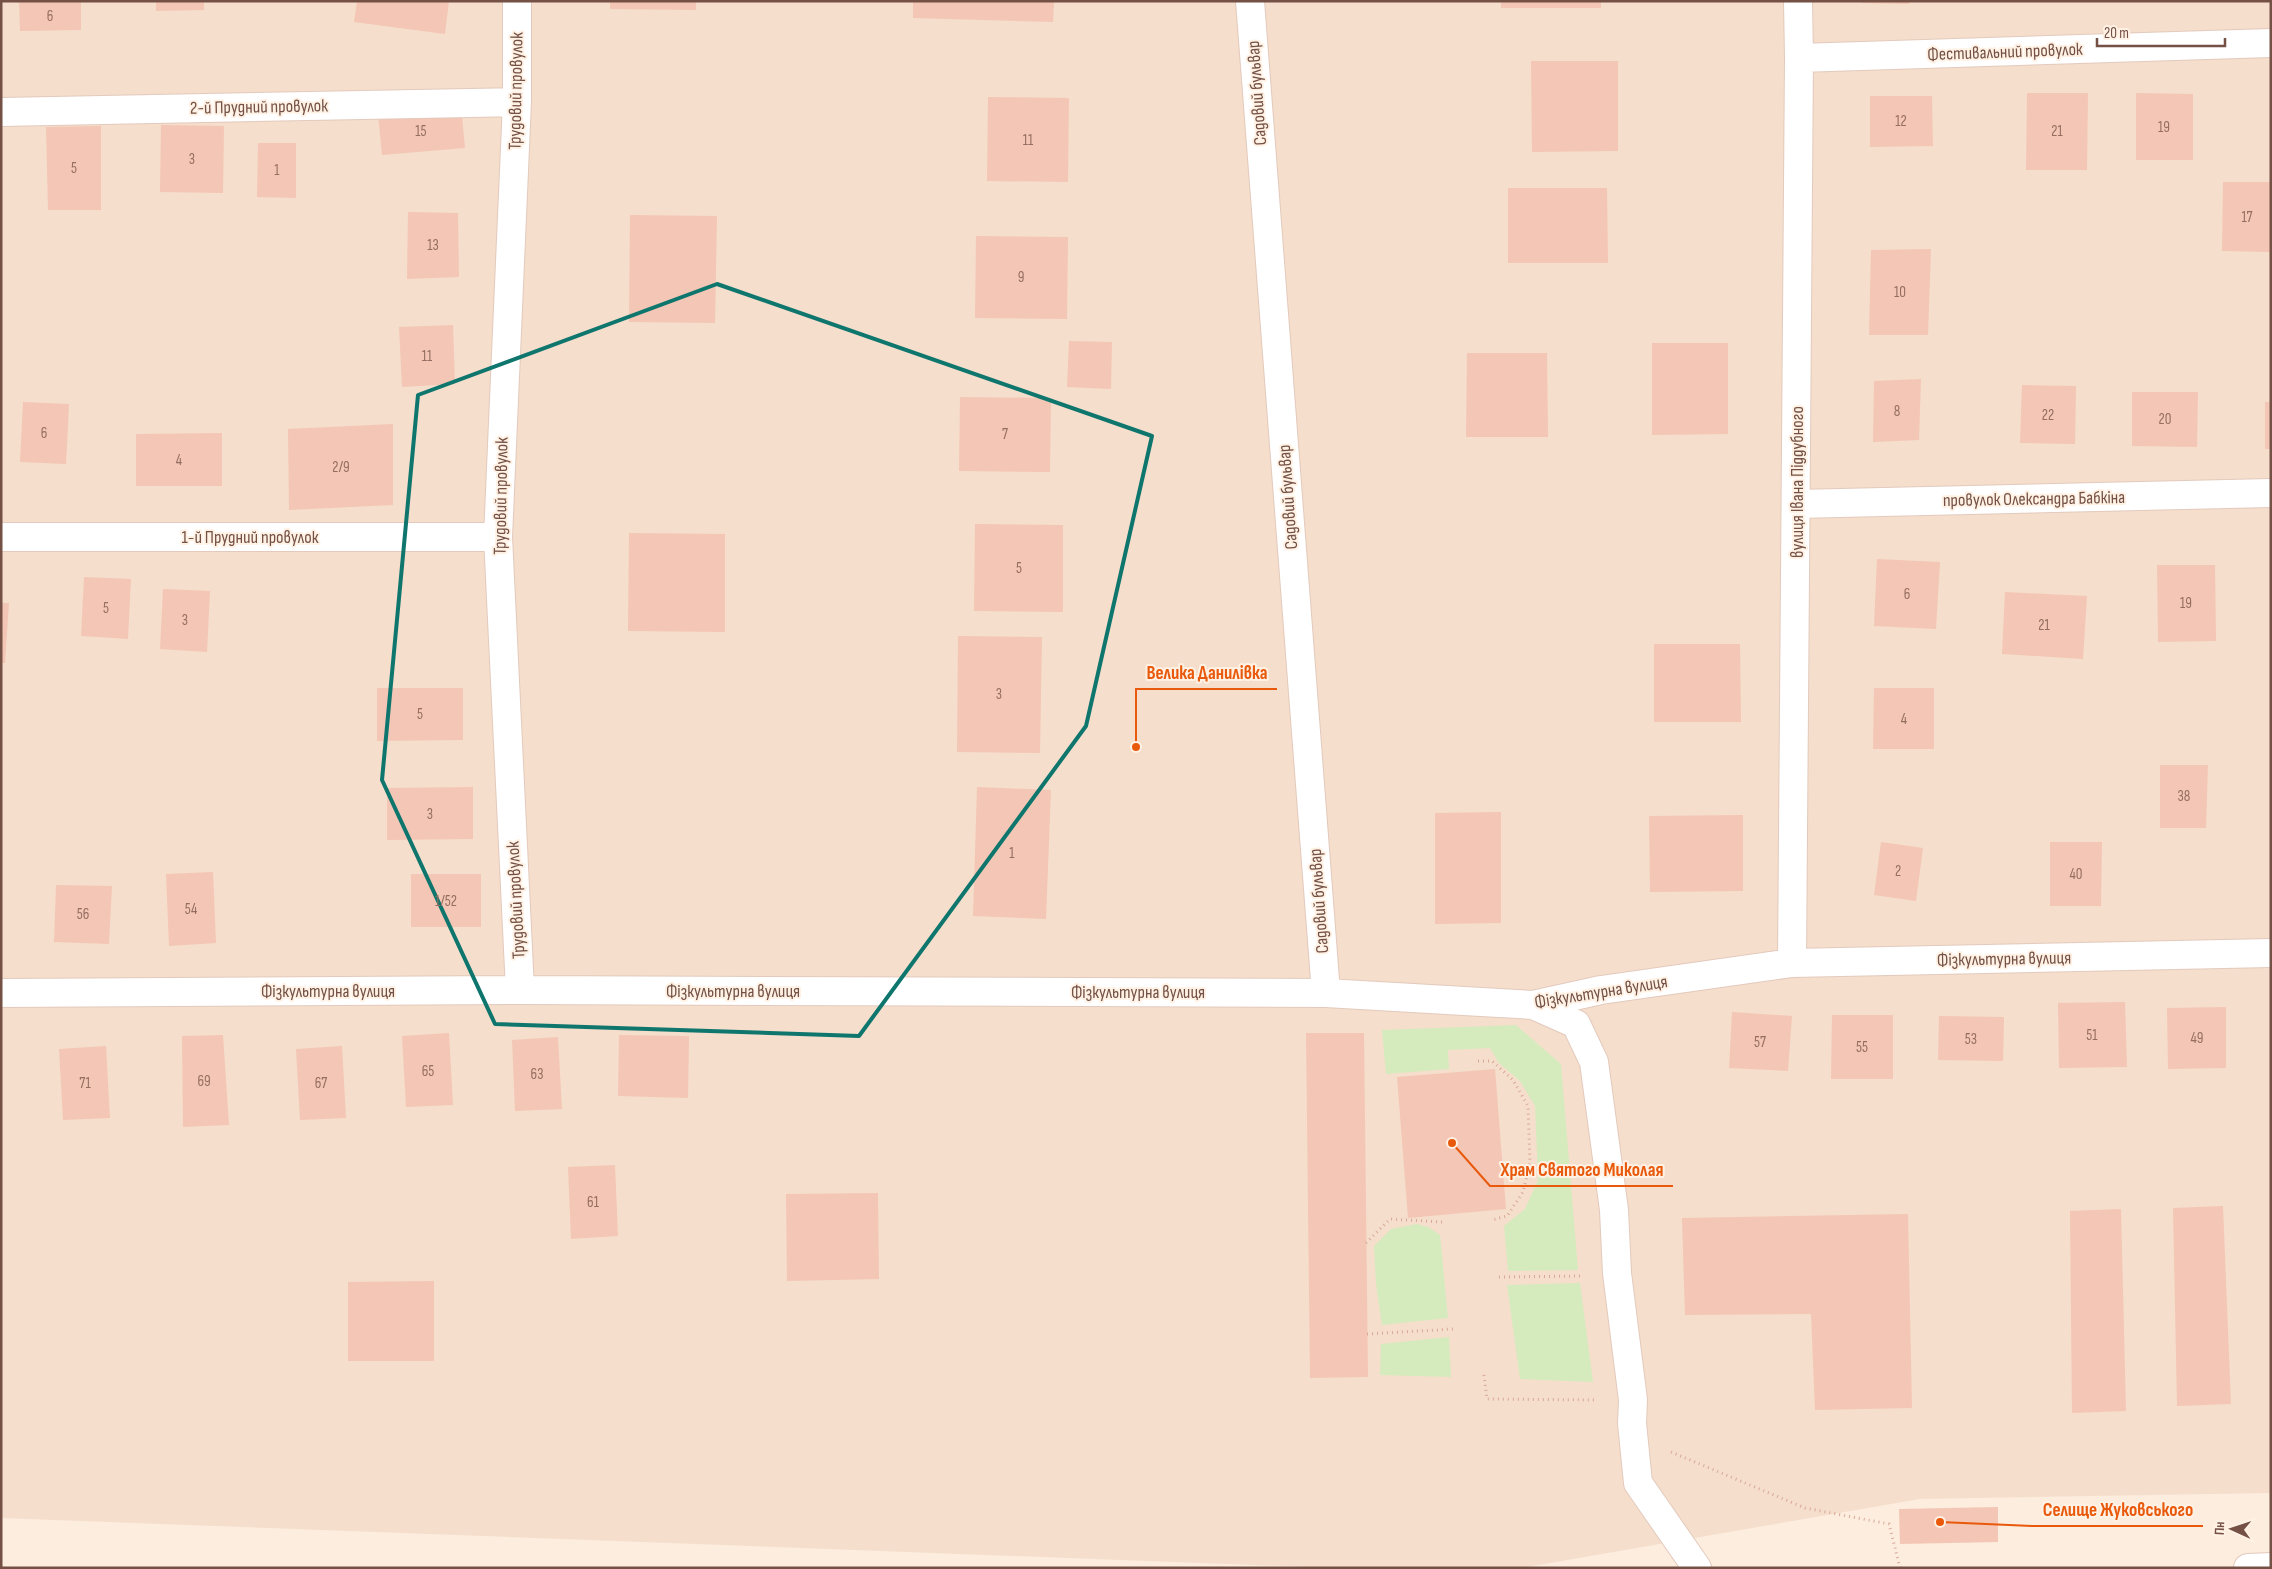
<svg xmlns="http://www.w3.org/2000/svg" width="2272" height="1569" font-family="'Sofia Sans Condensed',sans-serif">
<rect width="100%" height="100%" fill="#fdedde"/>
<path fill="#f5decc" d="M1 1H2271V1493L1920 1499 1521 1568H1334L1 1518Z"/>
<path fill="#d5ebbd" d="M1516 1025 1561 1064 1578 1270 1508 1271 1504 1226 1525 1209 1538 1180 1535 1106 1520 1081 1499 1063 1490 1048 1448 1050 1449 1069 1386 1074 1382 1030Z
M1417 1224 1428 1227 1440 1235 1448 1318 1382 1325 1376 1284 1374 1246 1391 1229Z
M1580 1283 1593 1382 1520 1379 1507 1285Z
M1449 1337 1451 1377 1380 1375 1381 1344Z"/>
<path fill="#f4c6b5" d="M19 1H81V30L20 31Z
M156 1H204V10L156 11Z
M357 1H449L445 34 354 22Z
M610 1H696V10L610 9Z
M913 1H1054L1053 22 913 18Z
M1501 1H1601V8H1501Z
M1862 1H1909V4L1862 3Z
M1531 61H1618V151L1532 152Z
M2027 93H2088L2087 170H2026Z
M2136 93 2193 94V160H2136Z
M1870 96H1932L1933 146 1870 147Z
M988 97 1069 98 1068 182 987 181Z
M461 106 465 148 382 155 378 114Z
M161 125 224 126 223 193 160 192Z
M101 126V210H48L46 127Z
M258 143H296V198L257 197Z
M2223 182H2271V252L2222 251Z
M1508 188H1607L1608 263H1508Z
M408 212 458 213 459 277 407 279Z
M630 215 717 216 715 323 629 322Z
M976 236 1068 237 1067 319 975 318Z
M1931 249 1928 335H1869L1871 250Z
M453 325 455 384 402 387 399 327Z
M1069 341 1112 342 1111 389 1067 387Z
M1652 343H1728V434L1652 435Z
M1467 353H1547L1548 437H1466Z
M1921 379 1919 440 1873 442 1874 381Z
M2022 385 2076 386 2075 444 2020 443Z
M2132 392H2198L2197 447 2132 446Z
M960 397 1051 398 1050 472 959 471Z
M23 402 69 404 66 464 20 462Z
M2265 402H2271V449H2265Z
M393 424V505L289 510 288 429Z
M222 433V486H136V434Z
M975 524 1063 525V612L974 611Z
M629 533 725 534V632L628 631Z
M1877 559 1940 562 1936 629 1874 626Z
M2157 565H2215L2216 641 2158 642Z
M84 577 131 579 128 639 81 636Z
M163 589 210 591 207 652 160 649Z
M2005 592 2087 596 2083 659 2002 654Z
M1 603H9L5 663H1Z
M958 636 1042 637 1040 753 957 752Z
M1654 644H1740L1741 722H1654Z
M377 688H463V740L377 741Z
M1874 688H1934V749H1873Z
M2160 765H2208L2206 828H2160Z
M473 787V839L387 840V788Z
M977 787 1051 790 1046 919 973 916Z
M1501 812V923L1435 924V813Z
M1743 815V891L1650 892 1649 816Z
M1881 842 1923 848 1916 901 1874 895Z
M2050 842H2102L2101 906H2050Z
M213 872 216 943 169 946 166 874Z
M411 874H481V927H411Z
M56 885 112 886 109 944 54 942Z
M2125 1002 2127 1067 2059 1068 2058 1003Z
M2226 1007V1068L2168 1069 2167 1008Z
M1732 1012 1792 1016 1788 1071 1729 1068Z
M1832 1015H1893V1079H1831Z
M1939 1016 2004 1017 2003 1061 1938 1060Z
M449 1033 453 1105 406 1107 402 1036Z
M1306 1033H1364L1368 1377 1310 1378Z
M223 1035 229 1125 183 1127 182 1036Z
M619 1035 689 1036 688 1098 618 1096Z
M558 1037 562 1109 515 1111 512 1040Z
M106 1046 110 1118 63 1120 59 1049Z
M342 1046 346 1118 300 1120 296 1049Z
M1495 1069 1506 1209 1408 1218 1397 1077Z
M615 1165 618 1236 571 1239 568 1167Z
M878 1193 879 1279 787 1281 786 1194Z
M2223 1206 2231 1404 2177 1406 2173 1208Z
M2121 1209 2126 1411 2072 1413 2070 1211Z
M1908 1214 1912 1408 1815 1410 1811 1314 1685 1315 1682 1218Z
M434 1281V1361H348V1282Z
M1998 1507V1542L1900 1544 1899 1509Z"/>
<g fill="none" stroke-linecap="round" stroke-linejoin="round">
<defs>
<path id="minor" d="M517 1V102L498 537 520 990
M1250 1 1326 993
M1799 58 2271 43
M1 112 517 102
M1797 504 2271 493
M1 537H498
M1792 963 1799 58 1798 1
M1 993 520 990 1326 993 1533 1005 1601 990 1792 963 2271 953
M1533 1005 1576 1024 1594 1062 1614 1210 1617 1273 1633 1400 1632 1423 1638 1483 1697 1568
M2248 1568 2271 1567"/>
</defs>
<use href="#minor" stroke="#e3cabd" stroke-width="30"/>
<path stroke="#d8a998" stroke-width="3" stroke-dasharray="1 4" stroke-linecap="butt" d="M1478 1061H1492L1513 1080 1528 1106 1530 1163 1523 1192 1507 1216 1492 1220
M1366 1243 1390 1219 1442 1222
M1499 1277 1581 1276
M1367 1334 1453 1329
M1484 1375 1487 1399 1597 1400
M1671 1452 1805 1508 1889 1524 1900 1568"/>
<use href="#minor" stroke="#fff" stroke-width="28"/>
</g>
<path fill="none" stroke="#0f766e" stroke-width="4" stroke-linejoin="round" d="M717 284 1152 436 1086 726 859 1036 495 1024 382 780 418 395Z"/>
<g text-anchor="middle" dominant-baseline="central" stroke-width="4" stroke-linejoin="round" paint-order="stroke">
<g font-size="15" fill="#946e61">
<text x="50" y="16">6</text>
<text x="1901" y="121">12</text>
<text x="2164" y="127">19</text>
<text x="421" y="131">15</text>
<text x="2057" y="131">21</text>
<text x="1028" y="140">11</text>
<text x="192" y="159">3</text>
<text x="74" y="168">5</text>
<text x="277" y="170">1</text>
<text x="2247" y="217">17</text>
<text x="433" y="245">13</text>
<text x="1021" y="277">9</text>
<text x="1900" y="292">10</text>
<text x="427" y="356">11</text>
<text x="1897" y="411">8</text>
<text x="2048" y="415">22</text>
<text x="2165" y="419">20</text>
<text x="44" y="433">6</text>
<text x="1005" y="434">7</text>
<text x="179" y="460">4</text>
<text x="341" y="467">2/9</text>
<text x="1019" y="568">5</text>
<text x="1907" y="594">6</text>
<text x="2186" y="603">19</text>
<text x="106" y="608">5</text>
<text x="185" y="620">3</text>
<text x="2044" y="625">21</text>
<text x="999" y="694">3</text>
<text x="420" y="714">5</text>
<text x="1904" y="719">4</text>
<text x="2184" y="796">38</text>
<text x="430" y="814">3</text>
<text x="1012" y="853">1</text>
<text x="1898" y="871">2</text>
<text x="2076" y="874">40</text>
<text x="446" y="901">1/52</text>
<text x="191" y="909">54</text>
<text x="83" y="914">56</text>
<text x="2092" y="1035">51</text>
<text x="2197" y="1038">49</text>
<text x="1971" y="1039">53</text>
<text x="1760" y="1042">57</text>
<text x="1862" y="1047">55</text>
<text x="428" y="1071">65</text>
<text x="537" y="1074">63</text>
<text x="204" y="1081">69</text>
<text x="85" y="1083">71</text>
<text x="321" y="1083">67</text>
<text x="593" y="1202">61</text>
</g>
<g font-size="18" fill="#745045" stroke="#fff2e5">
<text transform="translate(2005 52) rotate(-2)">Фестивальний провулок</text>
<text transform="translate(516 91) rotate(-89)">Трудовий провулок</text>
<text transform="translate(1257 93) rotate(-94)">Садовий бульвар</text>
<text transform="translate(259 107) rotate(-1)">2-й Прудний провулок</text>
<text transform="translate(1797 482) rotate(-90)">вулиця Івана Піддубного</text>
<text transform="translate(501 496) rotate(-89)">Трудовий провулок</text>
<text transform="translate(1288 497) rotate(-94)">Садовий бульвар</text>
<text transform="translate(2034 499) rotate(-1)">провулок Олександра Бабкіна</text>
<text x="250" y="537">1-й Прудний провулок</text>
<text transform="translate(516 900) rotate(-93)">Трудовий провулок</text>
<text transform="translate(1319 901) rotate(-94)">Садовий бульвар</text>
<text transform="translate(2004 959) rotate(-1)">Фізкультурна вулиця</text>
<text x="328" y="991">Фізкультурна вулиця</text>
<text x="733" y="991">Фізкультурна вулиця</text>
<text x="1138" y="992">Фізкультурна вулиця</text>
<text transform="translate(1601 992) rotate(-9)">Фізкультурна вулиця</text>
</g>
</g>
<path fill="none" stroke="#e8590c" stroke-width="2" d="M1136 747L1136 689H1277M1452 1143L1490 1186H1673M1940 1522L2032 1526H2203"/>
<g fill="#e8590c" stroke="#fff2e5" stroke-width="2">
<circle cx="1136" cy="747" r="5"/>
<circle cx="1452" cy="1143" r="5"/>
<circle cx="1940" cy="1522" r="5"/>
</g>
<g font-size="19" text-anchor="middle" font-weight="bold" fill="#e8590c" stroke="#fff2e5" stroke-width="4" stroke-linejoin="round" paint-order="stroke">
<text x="1207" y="679">Велика Данилівка</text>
<text x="1582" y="1176">Храм Святого Миколая</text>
<text x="2118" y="1516">Селище Жуковського</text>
</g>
<rect width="2272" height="1569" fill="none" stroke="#745045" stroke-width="5"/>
<g transform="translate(2232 1529) rotate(273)" stroke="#fff2e5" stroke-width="4" paint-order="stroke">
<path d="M0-4L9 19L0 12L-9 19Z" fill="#745045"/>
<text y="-8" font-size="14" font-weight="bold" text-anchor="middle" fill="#745045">Пн</text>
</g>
<path d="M2097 38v8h128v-8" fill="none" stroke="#745045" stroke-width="2.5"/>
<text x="2104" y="38" font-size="15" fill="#745045" stroke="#fff2e5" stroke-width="4" paint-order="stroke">20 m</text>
</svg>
